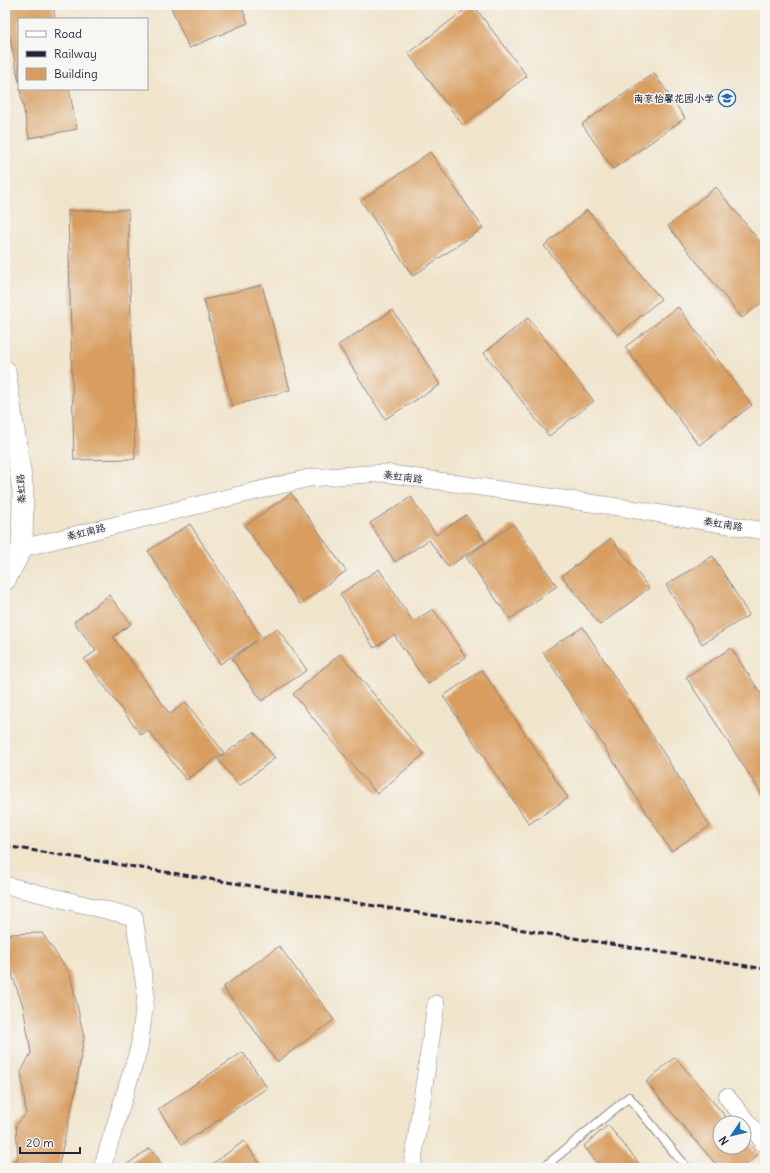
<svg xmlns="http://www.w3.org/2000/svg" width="770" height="1173" font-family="Delius,'LXGW WenKai TC',sans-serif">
<rect width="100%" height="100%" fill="#f6f6f2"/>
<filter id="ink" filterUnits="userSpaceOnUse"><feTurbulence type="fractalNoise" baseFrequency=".025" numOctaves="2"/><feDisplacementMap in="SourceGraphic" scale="8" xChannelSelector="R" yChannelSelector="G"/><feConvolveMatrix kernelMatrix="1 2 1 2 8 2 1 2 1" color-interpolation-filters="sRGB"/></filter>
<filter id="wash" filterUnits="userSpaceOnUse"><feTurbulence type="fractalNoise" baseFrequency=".012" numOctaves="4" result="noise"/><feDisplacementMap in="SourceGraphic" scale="16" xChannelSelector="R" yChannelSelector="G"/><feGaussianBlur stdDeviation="0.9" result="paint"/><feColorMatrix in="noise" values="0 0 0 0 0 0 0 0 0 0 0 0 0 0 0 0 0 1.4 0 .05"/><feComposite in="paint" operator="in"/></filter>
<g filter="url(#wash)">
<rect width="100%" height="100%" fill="#f0e4cb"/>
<g id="blocks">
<path fill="#d89d5f" d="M5 5H53L55 19H19V82L5 14Z
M170 5H241L248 23 189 48Z
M471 5H473L527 76 463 125 408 53Z
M654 73 685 118 613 169 582 124Z
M20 89H69L77 129 29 138Z
M430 152 483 228 413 276 361 201Z
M716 187 765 248V300L742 318 668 226Z
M128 210 135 459 74 460 68 211Z
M587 210 661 299 618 335 544 246Z
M262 285 290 390 232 406 204 300Z
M678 307 752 405 699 445 625 347Z
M393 310 440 385 385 419 338 345Z
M528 318 594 401 549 436 484 353Z
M291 493 346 571 300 604 245 526Z
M411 497 436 535 466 515 485 542 448 567 429 540 395 562 370 523Z
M190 524 262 638 277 628 307 670 262 701 232 659 256 641 220 664 148 551Z
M513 524 557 586 510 619 466 557Z
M611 538 649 588 600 625 562 576Z
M713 556 749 615 702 644 666 585Z
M379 569 413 622 433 609 466 657 428 684 394 635 374 648 340 594Z
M109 595 131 624 113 637 170 714 186 702 224 753 186 780 148 730 141 735 84 659 96 651 74 622Z
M583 627 710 826 671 851 543 652Z
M731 648 765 700V799L686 677Z
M340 654 424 754 377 794 293 694Z
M482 670 568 798 529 824 443 696Z
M254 732 275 758 239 786 218 759Z
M42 933 70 974 84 1037 75 1093 58 1168H12L11 1162 18 1159 16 1125 26 1114 21 1072 31 1053 23 1006 11 972H5V934Z
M279 946 334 1020 277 1062 223 987Z
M243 1052 267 1088 182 1144 158 1109Z
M675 1057 731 1123H720V1147H744V1138L758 1155 743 1168H719L646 1082Z
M608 1125 643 1168H601L584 1146Z
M244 1141 263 1168H207Z
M150 1148 165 1168H122Z"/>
</g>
</g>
<g filter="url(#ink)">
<use href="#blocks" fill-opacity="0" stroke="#898383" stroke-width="1"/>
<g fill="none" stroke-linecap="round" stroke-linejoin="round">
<defs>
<path id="service" d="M543 1168 629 1097 687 1168"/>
<path id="minor" d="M22 548 309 478 384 473 625 508 765 531
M5 885 134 917 146 994 139 1048 102 1168
M727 1097 765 1144
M412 1168 436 1004"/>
<path id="tertiary" d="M5 371 23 491 22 548 5 580"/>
</defs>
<use href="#service" stroke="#898383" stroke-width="10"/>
<use href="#minor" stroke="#898383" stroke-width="18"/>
<use href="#tertiary" stroke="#898383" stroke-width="22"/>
<use href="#service" stroke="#fff" stroke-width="8"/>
<use href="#minor" stroke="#fff" stroke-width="17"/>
<use href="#tertiary" stroke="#fff" stroke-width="21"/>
<path stroke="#22223b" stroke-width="3" stroke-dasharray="6 3" stroke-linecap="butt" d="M5 846 765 969"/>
</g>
</g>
<defs>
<symbol id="school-ring" viewBox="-11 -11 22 22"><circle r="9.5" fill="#f6f6f2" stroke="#1f6fb2" stroke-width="1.5"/><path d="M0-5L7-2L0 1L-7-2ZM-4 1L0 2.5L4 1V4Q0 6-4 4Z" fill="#1f6fb2"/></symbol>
</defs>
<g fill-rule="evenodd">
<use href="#school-ring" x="717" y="88" width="20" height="20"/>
</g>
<g text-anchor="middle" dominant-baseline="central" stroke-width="3" stroke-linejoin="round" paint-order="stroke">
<g font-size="10" font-weight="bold" fill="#22223b" stroke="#f6f6f2" text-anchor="end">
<text x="714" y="98">南京怡馨花园小学</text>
</g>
<g font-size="10" fill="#22223b" stroke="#f6f6f2">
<text transform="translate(403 477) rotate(7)">秦虹南路</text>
<text transform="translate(21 489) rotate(-94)">秦虹路</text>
<text transform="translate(723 524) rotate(9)">秦虹南路</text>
<text transform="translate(86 532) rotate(-14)">秦虹南路</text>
</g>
</g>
<rect width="770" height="1173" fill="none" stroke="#f6f6f2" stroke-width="20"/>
<rect x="18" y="18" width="130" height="72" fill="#f6f6f2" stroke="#a1a1a9"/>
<rect x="26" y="31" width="20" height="6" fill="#ffffff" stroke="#a1a1a9"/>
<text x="54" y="38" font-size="12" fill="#22223b">Road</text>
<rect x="26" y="51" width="20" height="6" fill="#22223b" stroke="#a1a1a9"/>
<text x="54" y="58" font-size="12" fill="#22223b">Railway</text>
<rect x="26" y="68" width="20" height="12" fill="#d89d5f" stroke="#a1a1a9"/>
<text x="54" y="78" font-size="12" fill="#22223b">Building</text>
<g transform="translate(732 1135) rotate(235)"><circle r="19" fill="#f6f6f2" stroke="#a1a1a9"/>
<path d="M0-3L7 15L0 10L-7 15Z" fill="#1f6fb2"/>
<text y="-6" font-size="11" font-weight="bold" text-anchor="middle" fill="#22223b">N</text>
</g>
<path d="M20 1147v6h60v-6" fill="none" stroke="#22223b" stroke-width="2"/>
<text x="26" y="1147" font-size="12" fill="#22223b" stroke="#f6f6f2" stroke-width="3" paint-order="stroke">20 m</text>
</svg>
